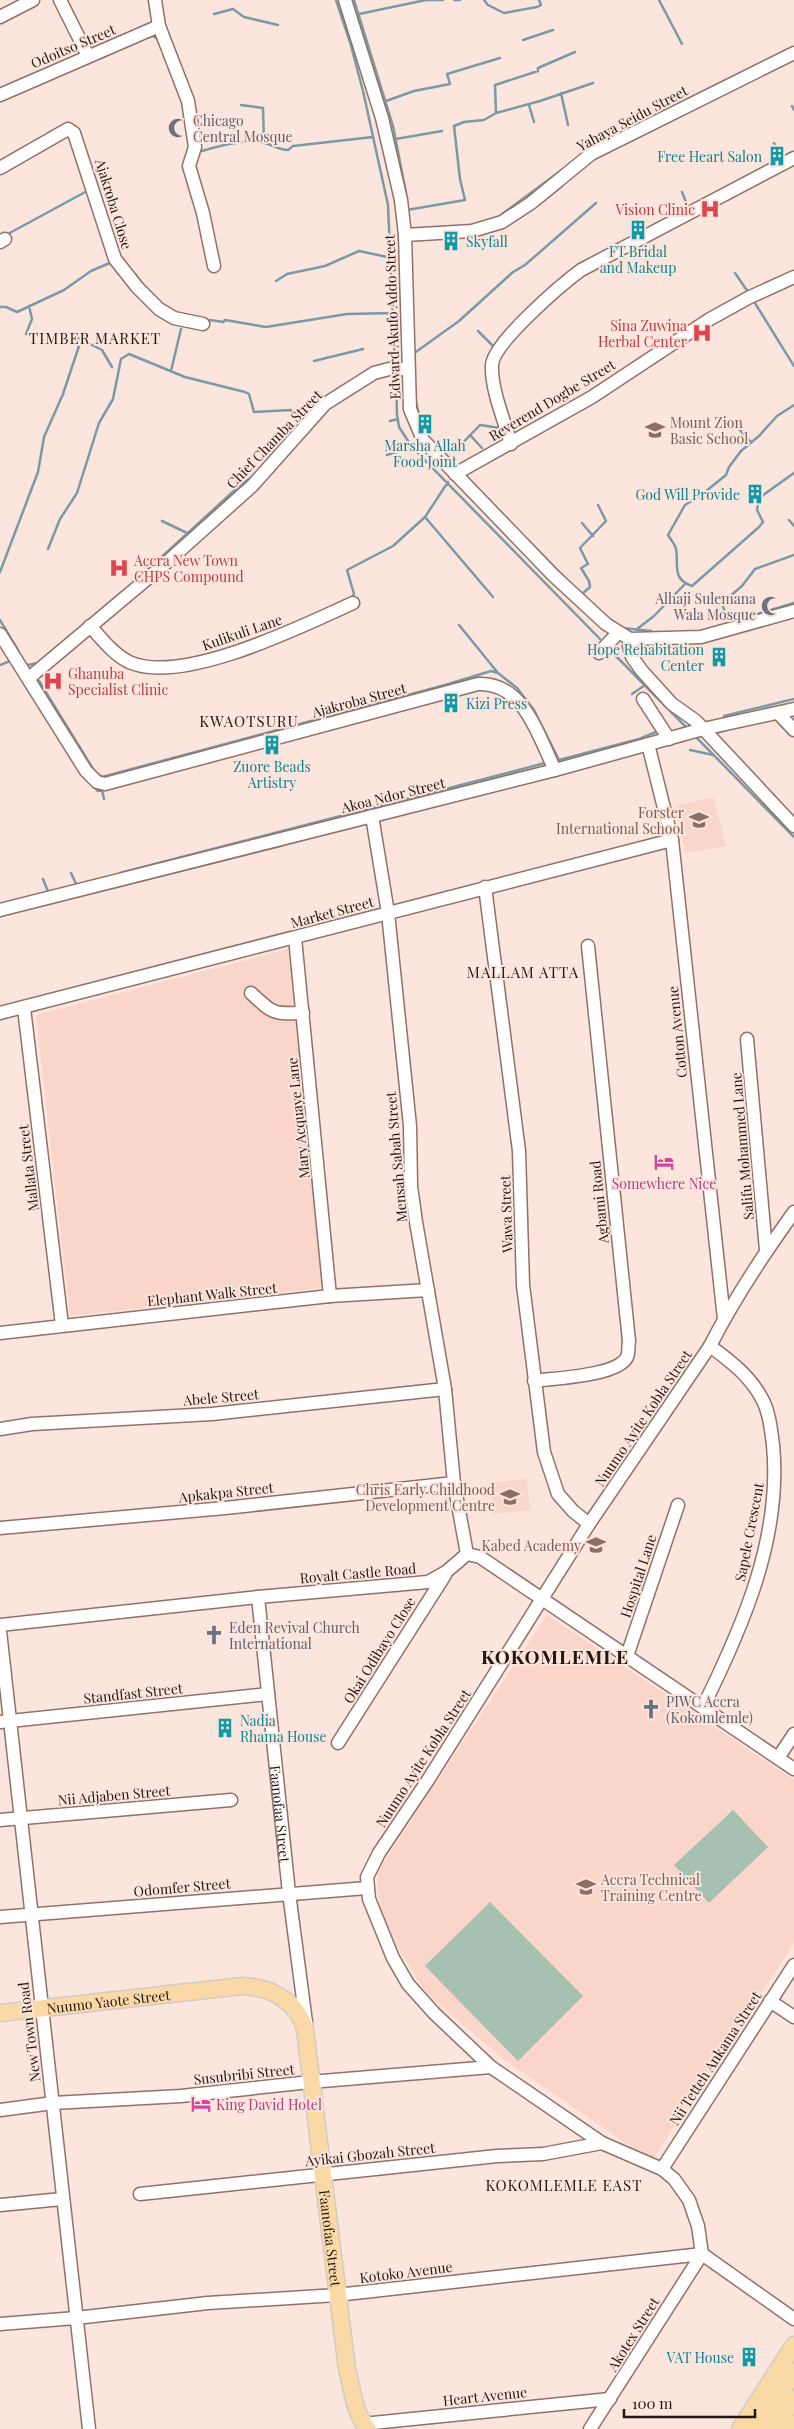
<svg xmlns="http://www.w3.org/2000/svg" width="794" height="2429" font-family="'Playfair Display',serif">
<rect width="100%" height="100%" fill="#fbe5dd"/>
<path fill="#f9d6c9" d="M713 797 726 846 685 853 676 806Z
M288 949 329 1287 70 1316 36 1015Z
M527 1479 530 1510 493 1514 490 1483Z
M547 1615 794 1780V1943L652 2161 503 2059 426 1993 390 1934 379 1901 377 1872Z"/>
<path fill="#a6c0b1" d="M733 1810 768 1847 709 1903 674 1865Z
M490 1902 583 1996 518 2061 425 1966Z"/>
<g fill="none" stroke-linecap="round" stroke-linejoin="round">
<path stroke="#7a9aa7" stroke-width="2.5" d="M336 0 350 42 363 91 388 205 395 364
M354 0 393 126 406 193
M454 0H460
M484 0 488 5 504 13 537 7 541 5 539 0
M659 0 682 44
M214 14 233 9 244 17 278 25
M359 14 426 0H443
M149 37 153 36 159 40
M523 40 553 30
M101 58 116 51
M561 93 568 125
M386 101 414 91 450 84 447 74 500 58
M241 105 263 108 264 143
M529 105 534 122
M792 106 794 110
M496 113 495 85 538 71V68L575 52
M396 139 442 131
M774 143 782 157
M202 151C219 146 247 138 265 143 273 145 279 150 288 150L293 146 373 137
M682 192 688 207
M537 206 562 186
M407 210 465 200 460 179 454 126 464 122 484 120 496 113 540 101 593 83
M501 215 563 169
M6 235 89 190
M475 236 496 230
M735 273 748 292
M135 274 144 286
M276 281 287 274 325 266 359 251 392 258
M753 300 794 366
M0 307H6L17 312 64 290 91 271 112 262
M208 324 210 320 223 322 225 320 266 327 347 314 394 313
M478 331 495 348
M68 333 102 350 112 367
M26 334 32 319 29 306
M657 347 682 330
M413 354 459 321 513 272 525 265 596 203
M314 361 363 349
M171 371 181 329
M396 372 397 415 399 427 412 447 600 639
M330 394 346 384
M416 402 419 416
M794 405 777 416 759 436 741 451 729 467 726 475 700 496 685 505 668 535C671 540 675 544 676 549 679 564 671 579 692 586L759 527 763 522 757 510 759 498 794 473
M390 421 398 419
M736 426 751 442
M470 435 482 448
M454 452 480 425 500 428
M387 455 411 447
M425 517 493 597
M789 520 794 526
M162 521 187 533
M582 523 593 536
M529 541 569 582
M48 549 60 519 77 493 99 423 113 399 121 359 129 354 185 377 245 392 249 394 254 412 291 410 299 426
M0 572 38 472 44 437 63 394 81 340
M143 574 237 488 253 476
M582 594 590 587 589 581 581 568 588 564 580 548 606 521 598 505
M351 599 354 594 347 570 393 546 425 517 448 482
M103 608 122 592
M741 619 794 603
M0 620 19 652
M728 623 722 603 742 586 755 569 794 555
M459 625 498 673 517 688 534 710 559 760 639 739 656 732
M622 628 651 631
M637 629 654 616 685 584
M609 649 687 728
M643 651 678 644
M25 663 28 665 38 663
M0 665 10 661
M39 681 95 772 102 777 445 685 491 671 498 673
M632 694 645 685
M724 716 794 699
M713 734 729 729
M695 736 794 837
M690 750 713 755
M89 782 98 791 104 789
M102 790 104 799
M71 873 77 886
M120 873 511 772 545 763 544 761
M43 879 49 894
M96 892 280 846"/>
<defs>
<g id="minor">
<path d="M60 0 88 56"/>
<path d="M155 0 159 26 188 101 195 147 189 166 203 213 214 266"/>
<path d="M345 0 382 118 401 200 405 235 410 409 423 440 553 575 606 624 630 639 701 637 794 611"/>
<path d="M0 17 33 0"/>
<path d="M0 95 159 26"/>
<path d="M0 168 68 129 74 133 115 259 137 287 159 309 174 318 203 324"/>
<path d="M405 235 472 231 502 222 531 203 591 154 794 53"/>
<path d="M0 242 5 239"/>
<path d="M511 444C504 419 491 390 492 365 493 343 562 284 581 270L794 158"/>
<path d="M455 474 592 397 710 319 748 298 794 277"/>
<path d="M90 626C101 638 113 654 129 662 182 686 302 626 353 603"/>
<path d="M0 634 86 771 97 782 105 784 478 684C524 682 538 736 555 770"/>
<path d="M630 639 629 646 632 657 642 671 672 704 696 721 794 826"/>
<path d="M599 653 618 633"/>
<path d="M29 678 166 563 252 486 325 404 374 373 389 369H408"/>
<path d="M643 699 669 739"/>
<path d="M778 713 794 730"/>
<path d="M648 744 672 840 724 1319"/>
<path d="M372 816 388 913 410 1126 411 1186 416 1222 445 1389 454 1483 467 1554"/>
<path d="M485 887 519 1151 523 1285 544 1452 558 1494 573 1511 589 1524"/>
<path d="M0 910 555 770 703 729 794 709"/>
<path d="M295 938 330 1296"/>
<path d="M251 993C273 1014 273 1014 303 1013"/>
<path d="M24 1008 62 1325"/>
<path d="M0 1013 672 840"/>
<path d="M747 1039 766 1250"/>
<path d="M0 1333 330 1296 428 1290"/>
<path d="M534 1381C555 1378 618 1376 627 1357 629 1353 628 1346 629 1341L588 946"/>
<path d="M0 1429 32 1424 212 1414 445 1389"/>
<path d="M0 1528 225 1508 454 1483"/>
<path id="s1" d="M258 1597 289 1893 306 2022"/>
<path d="M0 1625 258 1597 428 1582 446 1572 467 1554 480 1557 794 1769"/>
<path d="M0 1631 89 2429"/>
<path d="M627 1656 678 1505"/>
<path d="M703 1707C743 1626 782 1537 773 1445 771 1429 769 1410 761 1397 749 1375 730 1361 710 1346"/>
<path d="M0 1722 268 1694"/>
<path d="M338 1743 445 1575"/>
<path d="M778 1758 794 1734"/>
<path d="M0 1820 231 1800"/>
<path d="M0 1917 367 1888"/>
<path d="M770 2001 794 2017"/>
<path d="M0 2110 53 2103 181 2096 310 2082 491 2067"/>
<path d="M662 2169 794 1965"/>
<path d="M140 2194 497 2156 543 2154 602 2143"/>
<path d="M0 2205 62 2199"/>
<path d="M0 2324 76 2318 208 2303 337 2295 702 2254 794 2319"/>
<path d="M363 2424 610 2399"/>
<path d="M590 2429 702 2254 698 2226 689 2200 674 2179 662 2169 602 2143 491 2067 434 2013 408 1984 393 1958 369 1899 367 1877 379 1853 428 1780 589 1524 710 1346C734 1299 763 1255 794 1212"/>
</g>
<g id="major">
<path id="s2" d="M0 2013 242 1986C271 1987 297 2001 305 2029L347 2369C352 2388 354 2414 368 2429"/>
<path d="M740 2429 794 2345"/>
<path d="M757 2429 794 2372"/>
<path d="M774 2429 794 2399"/>
<path d="M791 2429 794 2424"/>
</g>
</defs>
<use href="#minor" stroke="#927166" stroke-width="15"/>
<use href="#major" stroke="#cfcccb" stroke-width="19"/>
<use href="#minor" stroke="#fff" stroke-width="12"/>
<use href="#major" stroke="#fbd9a6" stroke-width="16"/>
</g>
<defs>
<symbol id="mosque-bare" viewBox="-9 -9 18 18"><path d="M3.5-4.9A6 6 0 1 0 3.5 4.9A5 5 0 1 1 3.5-4.9Z" fill="#6b7280" stroke="#fbe5dd" stroke-width="2.5" paint-order="stroke"/></symbol>
<symbol id="building-bare" viewBox="-9 -9 18 18"><path d="M-4-6H4V6H1V3H-1V6H-4ZM-2.5-4.3h1.7v1.8h-1.7ZM.8-4.3h1.7v1.8H.8ZM-2.5-1h1.7V.8h-1.7ZM.8-1h1.7V.8H.8Z" fill="#0f9aa8" stroke="#fbe5dd" stroke-width="2.5" paint-order="stroke"/></symbol>
<symbol id="hospital-bare" viewBox="-9 -9 18 18"><path d="M-5-5h3v3.5h4V-5h3V5h-3V1.5h-4V5h-3Z" fill="#e0444e" stroke="#fbe5dd" stroke-width="2.5" paint-order="stroke"/></symbol>
<symbol id="school-bare" viewBox="-9 -9 18 18"><path d="M0-5L7-2L0 1L-7-2ZM-4 1L0 2.5L4 1V4Q0 6-4 4Z" fill="#8d6e63" stroke="#fbe5dd" stroke-width="2.5" paint-order="stroke"/></symbol>
<symbol id="hotel-bare" viewBox="-9 -9 18 18"><path d="M-6-4.5h1.5V1H6V5H4.5V3h-9V5H-6ZM-4 0a1.8 1.8 0 1 1 3.6 0ZM.5 0V-2.5h3Q6-2.5 6 0Z" fill="#d1479c" stroke="#fbe5dd" stroke-width="2.5" paint-order="stroke"/></symbol>
<symbol id="church-bare" viewBox="-9 -9 18 18"><path d="M-1.2-6h2.4v3.5h3.3v2.4h-3.3V6h-2.4V-.1h-3.3v-2.4h3.3Z" fill="#6b7280" stroke="#fbe5dd" stroke-width="2.5" paint-order="stroke"/></symbol>
</defs>
<g fill-rule="evenodd">
<use href="#mosque-bare" x="164" y="114" width="28" height="28"/>
<use href="#building-bare" x="763" y="142" width="28" height="28"/>
<use href="#hospital-bare" x="696" y="195" width="28" height="28"/>
<use href="#building-bare" x="624" y="216" width="28" height="28"/>
<use href="#building-bare" x="437" y="227" width="28" height="28"/>
<use href="#hospital-bare" x="688" y="319" width="28" height="28"/>
<use href="#building-bare" x="411" y="410" width="28" height="28"/>
<use href="#school-bare" x="641" y="416" width="28" height="28"/>
<use href="#building-bare" x="741" y="480" width="28" height="28"/>
<use href="#hospital-bare" x="105" y="554" width="28" height="28"/>
<use href="#mosque-bare" x="757" y="592" width="28" height="28"/>
<use href="#building-bare" x="705" y="643" width="28" height="28"/>
<use href="#hospital-bare" x="39" y="667" width="28" height="28"/>
<use href="#building-bare" x="437" y="689" width="28" height="28"/>
<use href="#building-bare" x="258" y="731" width="28" height="28"/>
<use href="#school-bare" x="685" y="806" width="28" height="28"/>
<use href="#hotel-bare" x="650" y="1148" width="28" height="28"/>
<use href="#school-bare" x="496" y="1483" width="28" height="28"/>
<use href="#school-bare" x="582" y="1531" width="28" height="28"/>
<use href="#church-bare" x="200" y="1621" width="28" height="28"/>
<use href="#church-bare" x="637" y="1695" width="28" height="28"/>
<use href="#building-bare" x="211" y="1714" width="28" height="28"/>
<use href="#school-bare" x="572" y="1873" width="28" height="28"/>
<use href="#hotel-bare" x="187" y="2090" width="28" height="28"/>
<use href="#building-bare" x="735" y="2343" width="28" height="28"/>
</g>
<g text-anchor="middle" dominant-baseline="central" stroke-width="4" stroke-linejoin="round" paint-order="stroke">
<g font-size="14" fill="#231712" stroke="#fbe5dd">
<text transform="translate(73 46) rotate(-23)">Odoitso Street</text>
<text transform="translate(632 118) rotate(-28)">Yahaya Seidu Street</text>
<text transform="translate(114 204) rotate(73)">Ajakroba Close</text>
<text transform="translate(392 317) rotate(-92)">Edward Akufo Addo Street</text>
<text transform="translate(552 400) rotate(-31)">Reverend Dogbe Street</text>
<text transform="translate(274 439) rotate(-46)">Chief Chamba Street</text>
<text transform="translate(242 632) rotate(-19)">Kulikuli Lane</text>
<text transform="translate(359 700) rotate(-15)">Ajakroba Street</text>
<text transform="translate(393 795) rotate(-14)">Akoa Ndor Street</text>
<text transform="translate(332 912) rotate(-15)">Market Street</text>
<text transform="translate(677 1032) rotate(-96)">Cotton Avenue</text>
<text transform="translate(298 1118) rotate(-96)">Mary Acquaye Lane</text>
<text transform="translate(742 1146) rotate(-95)">Salifu Mohammed Lane</text>
<text transform="translate(396 1157) rotate(-95)">Mensah Sabah Street</text>
<text transform="translate(28 1168) rotate(-97)">Mallata Street</text>
<text transform="translate(599 1202) rotate(-96)">Agbami Road</text>
<text transform="translate(506 1214) rotate(-92)">Wawa Street</text>
<text transform="translate(212 1294) rotate(-6)">Elephant Walk Street</text>
<text transform="translate(221 1397) rotate(-5)">Abele Street</text>
<text transform="translate(643 1418) rotate(-56)">Nuumo Ayite Kobla Street</text>
<text transform="translate(226 1492) rotate(-6)">Apkakpa Street</text>
<text transform="translate(749 1532) rotate(-79)">Sapele Crescent</text>
<text transform="translate(358 1573) rotate(-5)">Royalt Castle Road</text>
<text transform="translate(638 1576) rotate(-72)">Hospital Lane</text>
<text transform="translate(379 1650) rotate(-58)">Okai Odibayo Close</text>
<text transform="translate(133 1693) rotate(-6)">Standfast Street</text>
<text transform="translate(423 1758) rotate(-57)">Nuumo Ayite Kobla Street</text>
<text transform="translate(114 1795) rotate(-5)">Nii Adjaben Street</text>
<text stroke="none"><textPath href="#s1" startOffset="218">Faanofaa Street</textPath></text>
<text transform="translate(182 1887) rotate(-5)">Odomfer Street</text>
<text stroke="none"><textPath href="#s2" startOffset="109">Nuumo Yaote Street</textPath></text>
<text transform="translate(29 2032) rotate(-97)">New Town Road</text>
<text transform="translate(715 2058) rotate(-57)">Nii Tetteh Ankama Street</text>
<text transform="translate(244 2074) rotate(-6)">Susubribi Street</text>
<text transform="translate(370 2154) rotate(-6)">Ayikai Gbozah Street</text>
<text stroke="none"><textPath href="#s2" startOffset="536">Faanofaa Street</textPath></text>
<text transform="translate(406 2272) rotate(-7)">Kotoko Avenue</text>
<text transform="translate(633 2334) rotate(-58)">Akotex Street</text>
<text transform="translate(485 2396) rotate(-6)">Heart Avenue</text>
</g>
<g font-size="14" fill="#5b616d" stroke="#fbe5dd" text-anchor="start">
<text x="193" y="120">Chicago<tspan x="193" dy="16">Central Mosque</tspan></text>
<text x="756" y="598" text-anchor="end">Alhaji Sulemana<tspan x="756" dy="16">Wala Mosque</tspan></text>
<text x="229" y="1627">Eden Revival Church<tspan x="229" dy="16">International</tspan></text>
<text x="666" y="1701">PIWC Accra<tspan x="666" dy="16">(Kokomlemle)</tspan></text>
</g>
<g font-size="14" fill="#0d838f" stroke="#fbe5dd" text-anchor="end">
<text x="762" y="156">Free Heart Salon</text>
<text x="466" y="241" text-anchor="start">Skyfall</text>
<text x="638" y="251" text-anchor="middle">FT Bridal<tspan x="638" dy="16">and Makeup</tspan></text>
<text x="425" y="445" text-anchor="middle">Marsha Allah<tspan x="425" dy="16">Food Joint</tspan></text>
<text x="740" y="494">God Will Provide</text>
<text x="704" y="649">Hope Rehabitation<tspan x="704" dy="16">Center</tspan></text>
<text x="466" y="703" text-anchor="start">Kizi Press</text>
<text x="272" y="766" text-anchor="middle">Zuore Beads<tspan x="272" dy="16">Artistry</tspan></text>
<text x="240" y="1720" text-anchor="start">Nadia<tspan x="240" dy="16">Rhama House</tspan></text>
<text x="734" y="2357">VAT House</text>
</g>
<g font-size="14" fill="#be3a42" stroke="#fbe5dd" text-anchor="end">
<text x="695" y="209">Vision Clinic</text>
<text x="687" y="325">Sina Zuwina<tspan x="687" dy="16">Herbal Center</tspan></text>
<text x="134" y="560" text-anchor="start">Accra New Town<tspan x="134" dy="16">CHPS Compound</tspan></text>
<text x="68" y="673" text-anchor="start">Ghanuba<tspan x="68" dy="16">Specialist Clinic</tspan></text>
</g>
<g font-size="14" fill="#785e54" stroke="#fbe5dd" text-anchor="end">
<text x="670" y="422" text-anchor="start">Mount Zion<tspan x="670" dy="16">Basic School</tspan></text>
<text x="684" y="812">Forster<tspan x="684" dy="16">International School</tspan></text>
<text x="495" y="1489">Chris Early Childhood<tspan x="495" dy="16">Development Centre</tspan></text>
<text x="581" y="1545">Kabed Academy</text>
<text x="601" y="1879" text-anchor="start">Accra Technical<tspan x="601" dy="16">Training Centre</tspan></text>
</g>
<g font-size="14" fill="#b23c85" stroke="#fbe5dd">
<text x="664" y="1183">Somewhere Nice</text>
<text x="216" y="2104" text-anchor="start">King David Hotel</text>
</g>
<g font-size="15" letter-spacing="1" fill="#231712" stroke="#fbe5dd">
<text x="95" y="338">TIMBER MARKET</text>
<text x="249" y="721">KWAOTSURU</text>
<text x="523" y="972">MALLAM ATTA</text>
<text x="564" y="2185">KOKOMLEMLE EAST</text>
</g>
<g font-size="19" font-weight="bold" letter-spacing="1" fill="#231712" stroke="#fbe5dd">
<text x="555" y="1656">KOKOMLEMLE</text>
</g>
</g>
<path d="M624 2409v8h131v-8" fill="none" stroke="#231712" stroke-width="2.5"/>
<text x="632" y="2409" font-size="15" fill="#231712" stroke="#fbe5dd" stroke-width="4" paint-order="stroke">100 m</text>
</svg>
